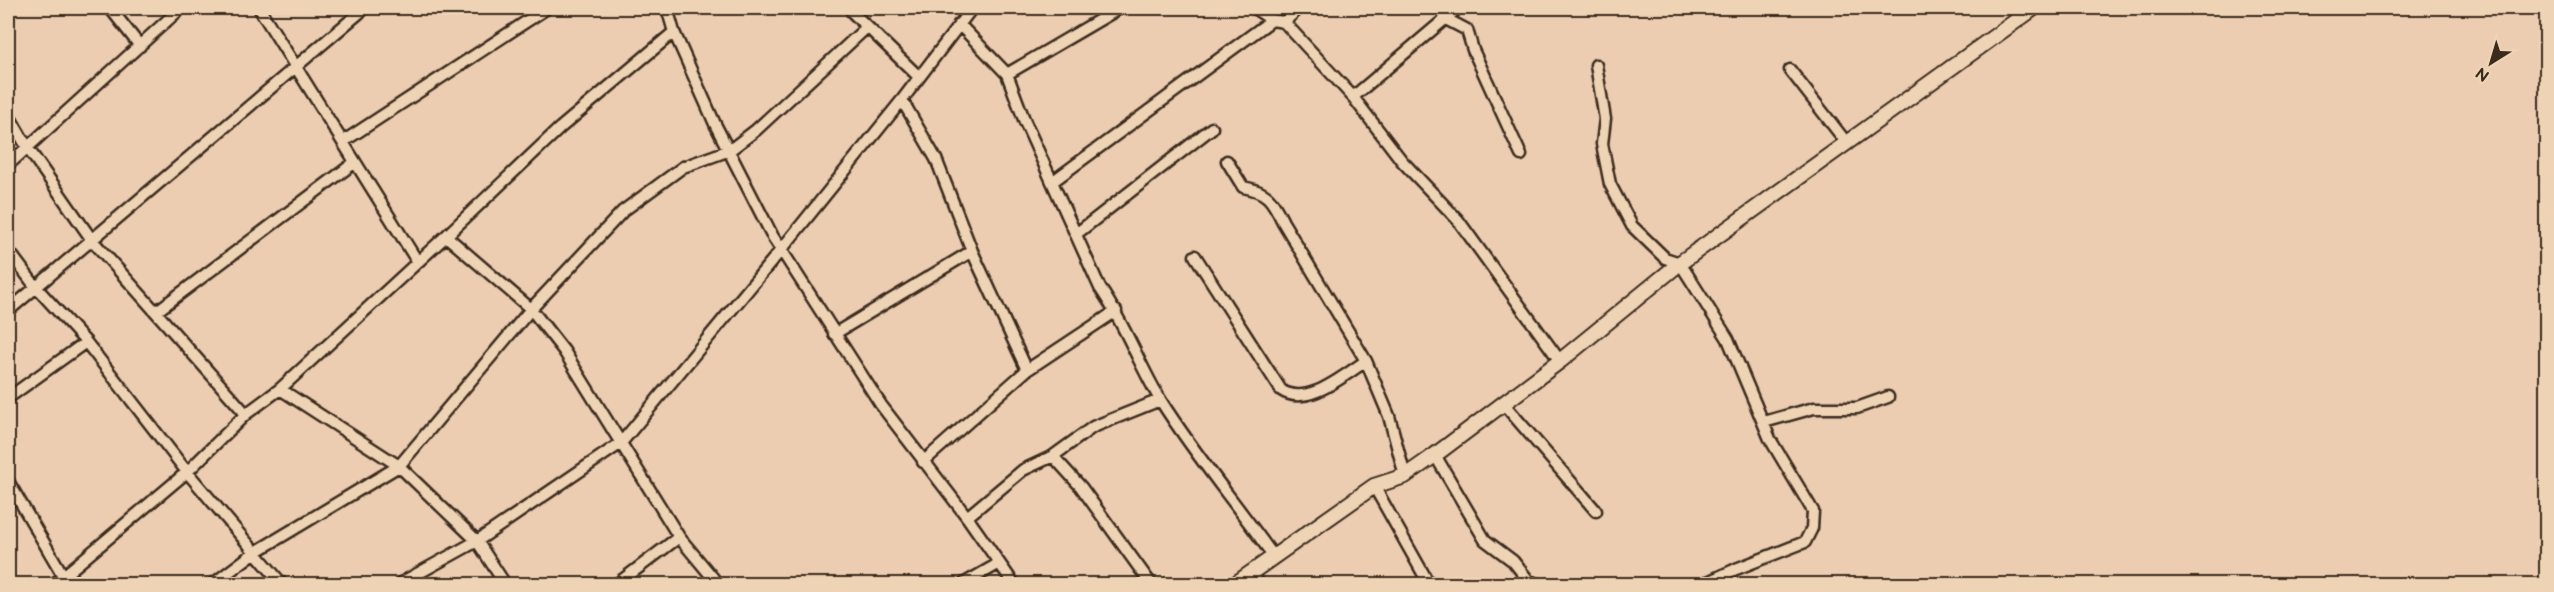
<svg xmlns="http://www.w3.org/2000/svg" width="2554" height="592" font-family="'Balsamiq Sans',sans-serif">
<rect width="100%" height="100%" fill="#edcdb2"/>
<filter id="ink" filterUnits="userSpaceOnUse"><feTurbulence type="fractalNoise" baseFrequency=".0167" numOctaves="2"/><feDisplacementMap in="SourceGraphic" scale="12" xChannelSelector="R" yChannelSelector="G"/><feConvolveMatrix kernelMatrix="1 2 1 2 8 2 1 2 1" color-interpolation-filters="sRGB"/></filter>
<g filter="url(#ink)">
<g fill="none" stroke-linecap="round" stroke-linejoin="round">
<defs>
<path id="minor" d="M110 8 140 46
M259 8 417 261
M667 8 674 32 715 124 773 237 881 405 967 517 1014 584
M854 8 852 12 918 76
M1254 8 1272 20 1284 22 1353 97 1402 161 1458 220 1560 361
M1444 18 1467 30 1473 50 1521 155
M1284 22 1299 8
M959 24 1007 74 1025 122 1100 288C1125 324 1139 365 1161 401 1195 455 1237 505 1274 557
M1596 65 1605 119 1602 144 1610 184 1632 226 1665 258 1680 263 1728 339 1770 439 1813 511 1812 528 1805 542 1736 569 1703 584
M1790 70 1846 142
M1007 74 1120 8
M1353 97 1458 8
M902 100 936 159 972 251 1027 370
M8 114 27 147 92 240 246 414
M344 141 547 8
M1227 161 1243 187C1269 192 1272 200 1283 222L1366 361 1389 416 1405 476
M8 165 181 8
M1052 182 1272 20
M1076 234 1212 128
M446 236 531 309 564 351 679 537 718 584
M8 250 35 286 86 342 187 472 282 584
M1195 256 1281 390C1307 408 1344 375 1366 361
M8 311 365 8
M157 311 354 163
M834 334 972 251
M280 389 399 466 477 541 505 584
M8 398 86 342
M1503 403 1596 511
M1764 422 1814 408H1857L1888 397
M1435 455 1485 540 1513 561 1528 580 1537 584
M1053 456 1081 487 1151 584
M923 462 1027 370 1116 311
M8 481 68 584
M1374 486 1429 584
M967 517 1023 470 1053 456 1093 427 1160 400
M1251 574 1259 584
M54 584 187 472 246 414 280 389 446 236 560 128 674 32
M213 584 254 553 399 466 531 309 623 211 683 167 730 150 756 130 867 27
M399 584 477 541 621 443 781 250 902 100 972 8
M617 584 679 537
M963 584 998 564"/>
<path id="tertiary" d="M1235 584 1374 486 1405 476 1435 455 1560 361 1680 263 2034 8"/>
</defs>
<use href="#minor" stroke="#3b2a1e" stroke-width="15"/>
<use href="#tertiary" stroke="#3b2a1e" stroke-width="18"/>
<use href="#minor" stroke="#eed4b5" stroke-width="10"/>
<use href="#tertiary" stroke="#eed4b5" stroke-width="14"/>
</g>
</g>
<rect width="2554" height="592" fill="none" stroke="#eed4b5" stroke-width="30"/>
<rect x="15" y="15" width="2524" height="562" fill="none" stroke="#3b2a1e" stroke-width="2" filter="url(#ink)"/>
<g transform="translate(2491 63) rotate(217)" stroke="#eed4b5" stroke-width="4.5" paint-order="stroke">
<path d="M0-4.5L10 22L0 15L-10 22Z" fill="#3b2a1e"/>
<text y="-9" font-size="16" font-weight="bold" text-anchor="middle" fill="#3b2a1e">N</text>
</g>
</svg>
